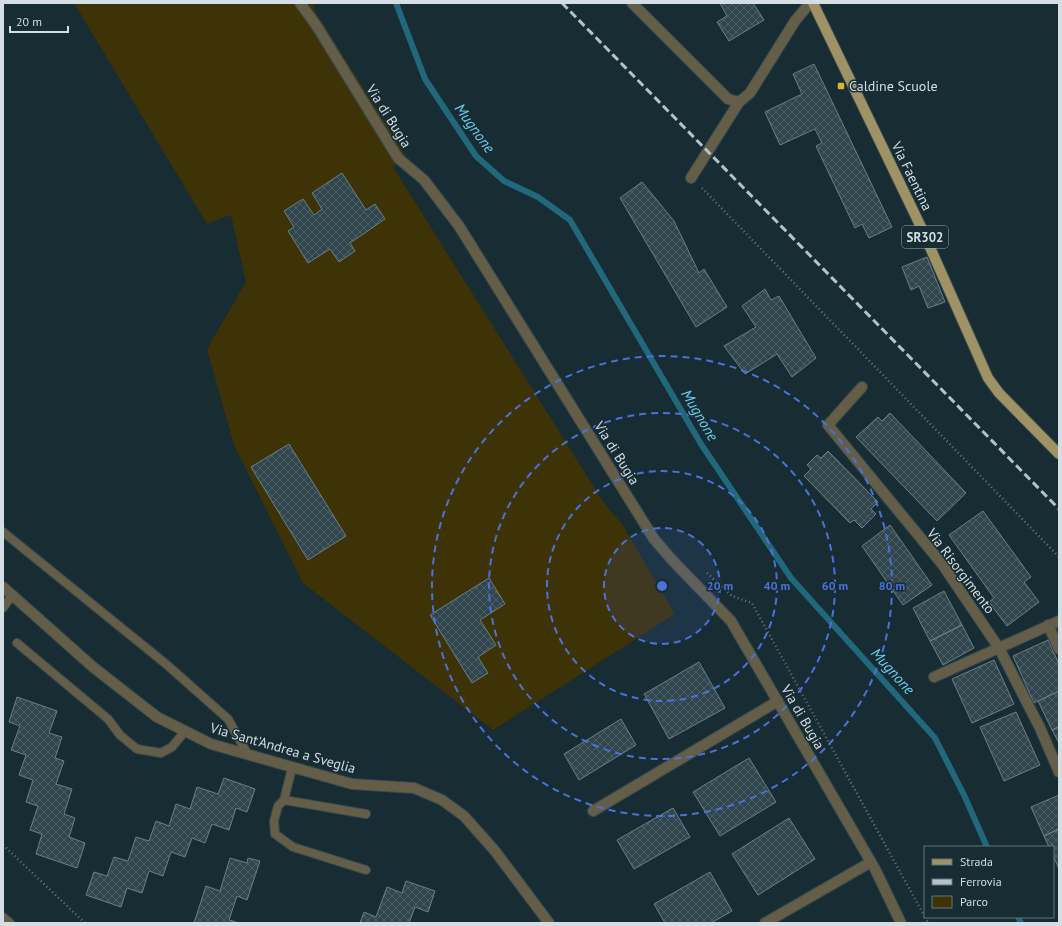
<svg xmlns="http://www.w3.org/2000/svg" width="1062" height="926" font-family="'PT Sans',sans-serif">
<defs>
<pattern id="building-cross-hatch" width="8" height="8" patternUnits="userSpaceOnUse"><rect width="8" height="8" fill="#30454c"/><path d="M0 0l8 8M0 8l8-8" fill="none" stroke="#4d5f66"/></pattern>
</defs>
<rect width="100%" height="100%" fill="#182c33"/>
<path fill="#3e3207" d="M74 3H314L315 11 406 156 393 167 604 503 622 524 675 614 493 730 303 583 234 445 207 349 246 282 231 215 207 224Z"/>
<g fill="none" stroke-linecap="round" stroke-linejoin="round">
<path stroke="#22687c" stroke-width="6" d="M396 3 425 79 476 156 504 181 538 197 570 220 701 444 791 578 935 738 964 795 987 847
M1018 917 1021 923"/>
</g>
<path fill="url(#building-cross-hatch)" stroke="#6a8088" d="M720 3H753L764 20 729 41 717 22 727 16Z
M814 64 892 227 869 238 862 224 855 228 816 146 822 143 815 129 780 145 765 112 802 94 793 74Z
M342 173 366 210 375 204 385 219 350 243 355 251 339 262 330 249 308 263 288 231 294 227 284 211 303 199 314 215 322 209 312 193Z
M642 182 674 221 699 273 704 269 727 307 696 327 620 198Z
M927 257 945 302 928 308 919 286 911 290 902 267Z
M765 289 771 300 779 296 816 358 792 377 777 354 745 374 724 346 756 327 742 306Z
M890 413 966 493 937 521 856 437 878 417 882 421Z
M289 444 346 536 308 560 251 467Z
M828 451 878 502 871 509 876 514 862 528 854 520 850 523 804 476 811 469 807 465 817 455 821 458Z
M983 511 1031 577 1024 582 1039 602 1007 626 989 602 994 598 949 535Z
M890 525 932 585 903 605 862 546Z
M489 578 505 604 480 620 496 645 478 657 488 673 472 683 430 615Z
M944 591 962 625 930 641 913 608Z
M962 625 974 648 943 665 930 641Z
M1048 640 1059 664V691L1034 703 1013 656Z
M994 660 1014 704 972 723 952 679Z
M699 662 725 708 669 739 644 694Z
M1059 691V727L1052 730 1038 701Z
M17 697 57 711 49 733 62 737 55 758 64 761 56 784 72 789 64 814 75 818 69 837 85 843 77 868 36 854 42 834 30 830 38 806 26 802 33 780 19 775 26 755 11 750 20 726 9 722Z
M1016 712 1040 765 1004 781 980 727Z
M621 719 636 745 579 780 564 754Z
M1059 727V743L1052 730Z
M749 758 776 802 720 836 693 792Z
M224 778 255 789 247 812 236 808 229 830 212 824 205 843 192 838 185 857 171 852 163 876 149 871 142 893 127 888 121 907 86 895 94 872 107 876 114 857 128 861 136 837 149 841 156 821 169 826 176 804 190 809 197 787 218 794Z
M1059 795V829L1044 836 1031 807Z
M673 808 690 837 634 869 617 840Z
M789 818 815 859 758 895 732 854Z
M1059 829V869L1053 855V847H1049L1044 836Z
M230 858 247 863 248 858 260 861 247 900 237 896 229 920 239 923H194L206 886 220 891Z
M710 872 732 911 711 923H665L654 904Z
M406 881 435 891 428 912 415 907 409 923H360L364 912 376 917 387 887 402 893Z"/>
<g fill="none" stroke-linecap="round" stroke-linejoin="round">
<defs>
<path id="service" d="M3 532 166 664 228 719 248 755
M3 608 12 595
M17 643 108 719 120 735 137 749 161 753 172 747 185 731
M292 768 284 800 278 806 274 821 275 834 293 847 366 870
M284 800 366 814
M3 917 10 923"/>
<path id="minor" d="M300 3 316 25 398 158 424 180 459 226 654 539 673 561 731 621 875 869 901 923
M632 3 728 99 739 102 750 93 795 21 810 3
M691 178 739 102
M862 387 828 425 942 564 999 648 1040 728 1059 772
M3 587 93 667 157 717 211 744 352 784 414 788 442 800 464 816 495 851 549 923
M1048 625 1059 649
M934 677 1059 621
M593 811 778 701
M765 923 871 862"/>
<path id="primary" d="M813 3 921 227 988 378 999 393 1059 454"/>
</defs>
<use href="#service" stroke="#36494f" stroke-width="10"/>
<use href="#minor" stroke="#36494f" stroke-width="12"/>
<use href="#primary" stroke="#36494f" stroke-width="12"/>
<path stroke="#67787e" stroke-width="2.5" stroke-dasharray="1 3" stroke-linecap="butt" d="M702 188 1059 557
M707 573 732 596 752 603 925 917
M3 845 85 923
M925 917 928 923"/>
<use href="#service" stroke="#645e48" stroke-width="8"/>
<use href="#minor" stroke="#645e48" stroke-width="10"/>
<use href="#primary" stroke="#9f9265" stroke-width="10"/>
<path stroke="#b5c3c8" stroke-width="3" stroke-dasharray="8 4" stroke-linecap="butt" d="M562 3 1059 509"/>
</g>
<circle cx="662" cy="586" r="58" fill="#4a72db" fill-opacity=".12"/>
<g fill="none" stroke="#4a72db" stroke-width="2" stroke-dasharray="7 5">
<circle cx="662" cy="586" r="58"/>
<circle cx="662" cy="586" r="115"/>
<circle cx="662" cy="586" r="173"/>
<circle cx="662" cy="586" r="230"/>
</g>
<rect fill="#d6b534" stroke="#182c33" stroke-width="1.5" x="837" y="82" width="8" height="8" rx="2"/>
<g text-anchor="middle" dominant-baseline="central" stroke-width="3" stroke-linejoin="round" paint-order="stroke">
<rect fill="#182c33" stroke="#9ba9af" stroke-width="1" x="902" y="226" width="46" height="22" rx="3"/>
<g font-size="13" font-weight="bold" fill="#d3dfe4">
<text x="925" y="237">SR302</text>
</g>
<g font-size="14" fill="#d3dfe4" stroke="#182c33" text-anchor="start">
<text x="849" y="86">Caldine Scuole</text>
</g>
<g font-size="14" fill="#d3dfe4" stroke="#182c33">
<text transform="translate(389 116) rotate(58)">Via di Bugia</text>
<text transform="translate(912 176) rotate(64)">Via Faentina</text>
<text transform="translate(617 453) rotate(58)">Via di Bugia</text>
<text transform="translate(961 571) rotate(53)">Via Risorgimento</text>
<text transform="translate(803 717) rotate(60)">Via di Bugia</text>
<text transform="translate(283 748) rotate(16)">Via Sant'Andrea a Sveglia</text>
</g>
<g font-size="15" font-style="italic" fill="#6ad0ef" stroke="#182c33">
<text transform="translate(475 128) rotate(54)">Mugnone</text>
<text transform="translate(700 415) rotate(59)">Mugnone</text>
<text transform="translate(893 671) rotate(48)">Mugnone</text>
</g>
</g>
<circle cx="662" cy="586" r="6" fill="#4a72db" stroke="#182c33" stroke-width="2"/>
<g font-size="12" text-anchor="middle" font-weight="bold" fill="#4a72db" stroke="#182c33" stroke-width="3" stroke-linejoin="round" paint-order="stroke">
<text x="720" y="590">20 m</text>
<text x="777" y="590">40 m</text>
<text x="835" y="590">60 m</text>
<text x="892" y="590">80 m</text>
</g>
<rect width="1062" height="926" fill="none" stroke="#d3dfe4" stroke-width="8"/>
<rect x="924" y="846" width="130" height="72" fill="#182c33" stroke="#63747a"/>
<rect x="932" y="859" width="20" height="6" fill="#9f9265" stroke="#63747a"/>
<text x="960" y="866" font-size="12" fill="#d3dfe4">Strada</text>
<rect x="932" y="879" width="20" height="6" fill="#b5c3c8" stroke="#63747a"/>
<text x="960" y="886" font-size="12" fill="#d3dfe4">Ferrovia</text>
<rect x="932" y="896" width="20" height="12" fill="#3e3207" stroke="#63747a"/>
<text x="960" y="906" font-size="12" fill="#d3dfe4">Parco</text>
<path d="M10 26v6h58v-6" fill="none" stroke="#d3dfe4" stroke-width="2"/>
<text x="16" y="26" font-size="12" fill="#d3dfe4" stroke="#182c33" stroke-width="3" paint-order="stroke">20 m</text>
</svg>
